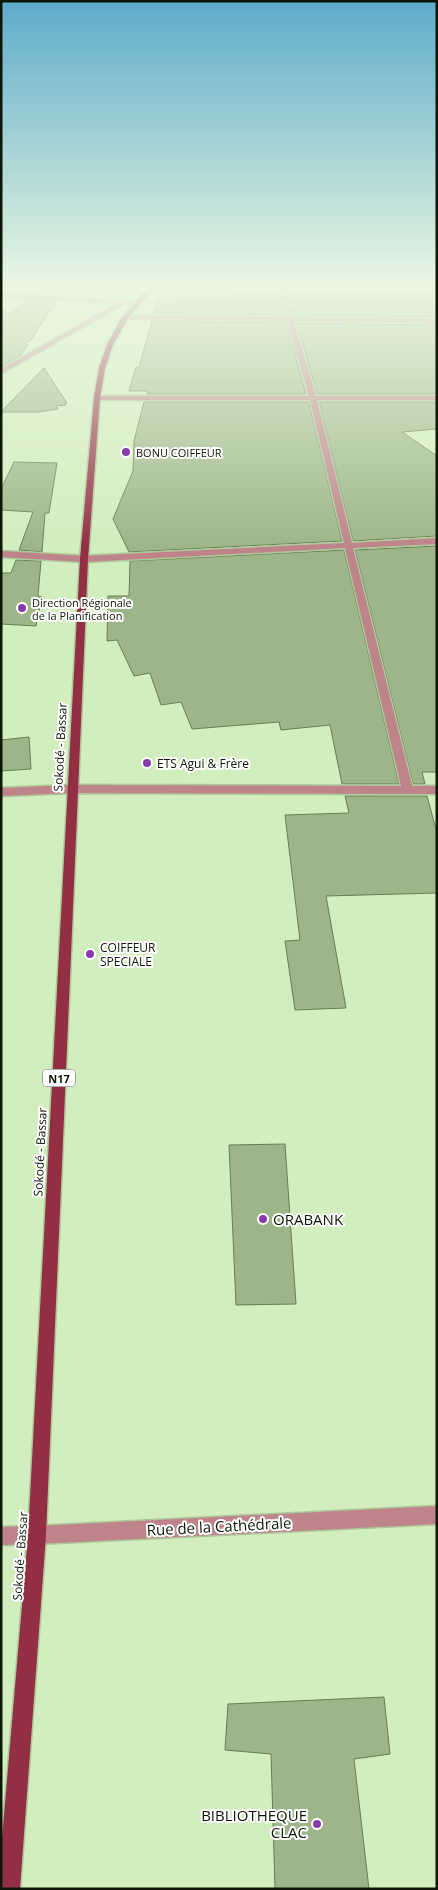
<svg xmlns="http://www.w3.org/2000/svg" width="438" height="1890" font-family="'Open Sans',sans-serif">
<rect width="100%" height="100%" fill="#d2edbe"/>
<path fill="#9cb689" stroke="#667e53" d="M51 284H69L61 295 37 293Z
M177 284 237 290 234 294H280L285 315 154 313 158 298 173 300Z
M366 292H437V317L295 315 290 293Z
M28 300 56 302 31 340 26 343 28 345 21 355 1 367V306L7 315Z
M152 321 286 323 306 394H147L148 391H129L136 367H139Z
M297 323 437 325V394H317Z
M44 368 67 403H65L66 405 56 406 58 409 38 412H1Z
M144 402H309L342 541 129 552 113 519 133 471 134 441Z
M319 402H437V429L402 432 437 456V536L353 541Z
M14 462 57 463 49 513H45L42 552 19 550 33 512 1 510V489Z
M437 546V772H422L425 784H413L355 550Z
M344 550 399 784H342L330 725 281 730 279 722 192 729 181 702 161 705 150 673 134 676 117 640 107 641 108 596H129L130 561Z
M16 560 41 561 38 596 42 597 36 626 1 624V573H11Z
M29 737 31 769 1 771V740Z
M345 796H427L437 833V893L326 896 346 1008 295 1010 285 941 300 940 285 815 349 813Z
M285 1144 296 1304 236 1305 229 1145Z
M384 1697 390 1754 354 1759 369 1889H275L271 1754 225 1750 228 1704Z"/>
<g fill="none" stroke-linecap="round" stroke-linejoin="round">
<defs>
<path id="minor" d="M280 284H286L293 317 437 319V323L294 321 316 396H437V400H317L352 543 437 538V544L353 548 412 786H437V794L72 793 1 796V788L72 785 401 786 345 548 84 562 1 557V551L84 556 344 543 310 400H97L94 398 97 396H309L287 321 125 319 122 317 125 315 287 317Z
M1 293 135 301 138 303 135 305 124 304 1 374V369L116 304 1 297Z
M37 1526 44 1528 46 1535 44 1542 37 1544 1 1545V1527Z"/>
<path id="tertiary" d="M437 1506V1524L37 1544 30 1542 28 1535 30 1528 37 1526Z"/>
<path id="primary" d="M152 284H158L128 318 113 345 105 368 100 398 88 559 46 1535 20 1889H1V1850L28 1535 80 559 94 398 99 368 107 345 122 317Z"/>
</defs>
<use href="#minor" stroke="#afc69d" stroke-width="3"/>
<use href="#tertiary" stroke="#afc69d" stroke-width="3"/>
<use href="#primary" stroke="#afc69d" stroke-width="3"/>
<use href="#minor" fill="#be848a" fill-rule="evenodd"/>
<use href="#tertiary" fill="#be848a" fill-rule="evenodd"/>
<use href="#primary" fill="#932f43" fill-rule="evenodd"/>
</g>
<linearGradient id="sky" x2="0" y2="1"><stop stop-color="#5dacca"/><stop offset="0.52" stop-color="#ebf7e2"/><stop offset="1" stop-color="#ebf7e2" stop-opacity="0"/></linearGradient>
<rect width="438" height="548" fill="url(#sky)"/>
<g fill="#873cad" stroke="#fff" stroke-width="2">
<circle cx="126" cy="452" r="5"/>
<circle cx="22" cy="608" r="5"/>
<circle cx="147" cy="763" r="5"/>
<circle cx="90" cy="954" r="5"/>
<circle cx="263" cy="1219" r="5"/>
<circle cx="317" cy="1824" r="5"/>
</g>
<g text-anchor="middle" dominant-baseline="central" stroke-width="4" stroke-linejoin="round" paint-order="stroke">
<g font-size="11" fill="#0e1706" stroke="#fff" text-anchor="start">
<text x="136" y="452">BONU COIFFEUR</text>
<text x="32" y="602">Direction Régionale<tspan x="32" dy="13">de la Planification</tspan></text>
</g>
<rect fill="#fff" stroke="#565d51" stroke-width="1" x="43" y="1069.5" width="32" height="17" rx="4"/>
<g font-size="11" font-weight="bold" fill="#0e1706">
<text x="59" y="1078">N17</text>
</g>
<g font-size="12" fill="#0e1706" stroke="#fff">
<text transform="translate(60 747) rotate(-87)">Sokodé - Bassar</text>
<text transform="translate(40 1152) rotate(-87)">Sokodé - Bassar</text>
<text transform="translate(20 1556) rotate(-86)">Sokodé - Bassar</text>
</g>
<g font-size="12" fill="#0e1706" stroke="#fff" text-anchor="start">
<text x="157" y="763">ETS Agui &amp; Frère</text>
<text x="100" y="947">COIFFEUR<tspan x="100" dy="14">SPECIALE</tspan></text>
</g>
<g font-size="15" fill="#0e1706" stroke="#fff" text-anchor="start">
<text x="273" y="1219">ORABANK</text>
<text x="307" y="1815" text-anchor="end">BIBLIOTHEQUE<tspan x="307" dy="17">CLAC</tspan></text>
</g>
<g font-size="15" fill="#0e1706" stroke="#fff">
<text transform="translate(219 1526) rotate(-3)">Rue de la Cathédrale</text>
</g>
</g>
<rect width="438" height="1890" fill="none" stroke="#0e1706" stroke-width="5"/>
</svg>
